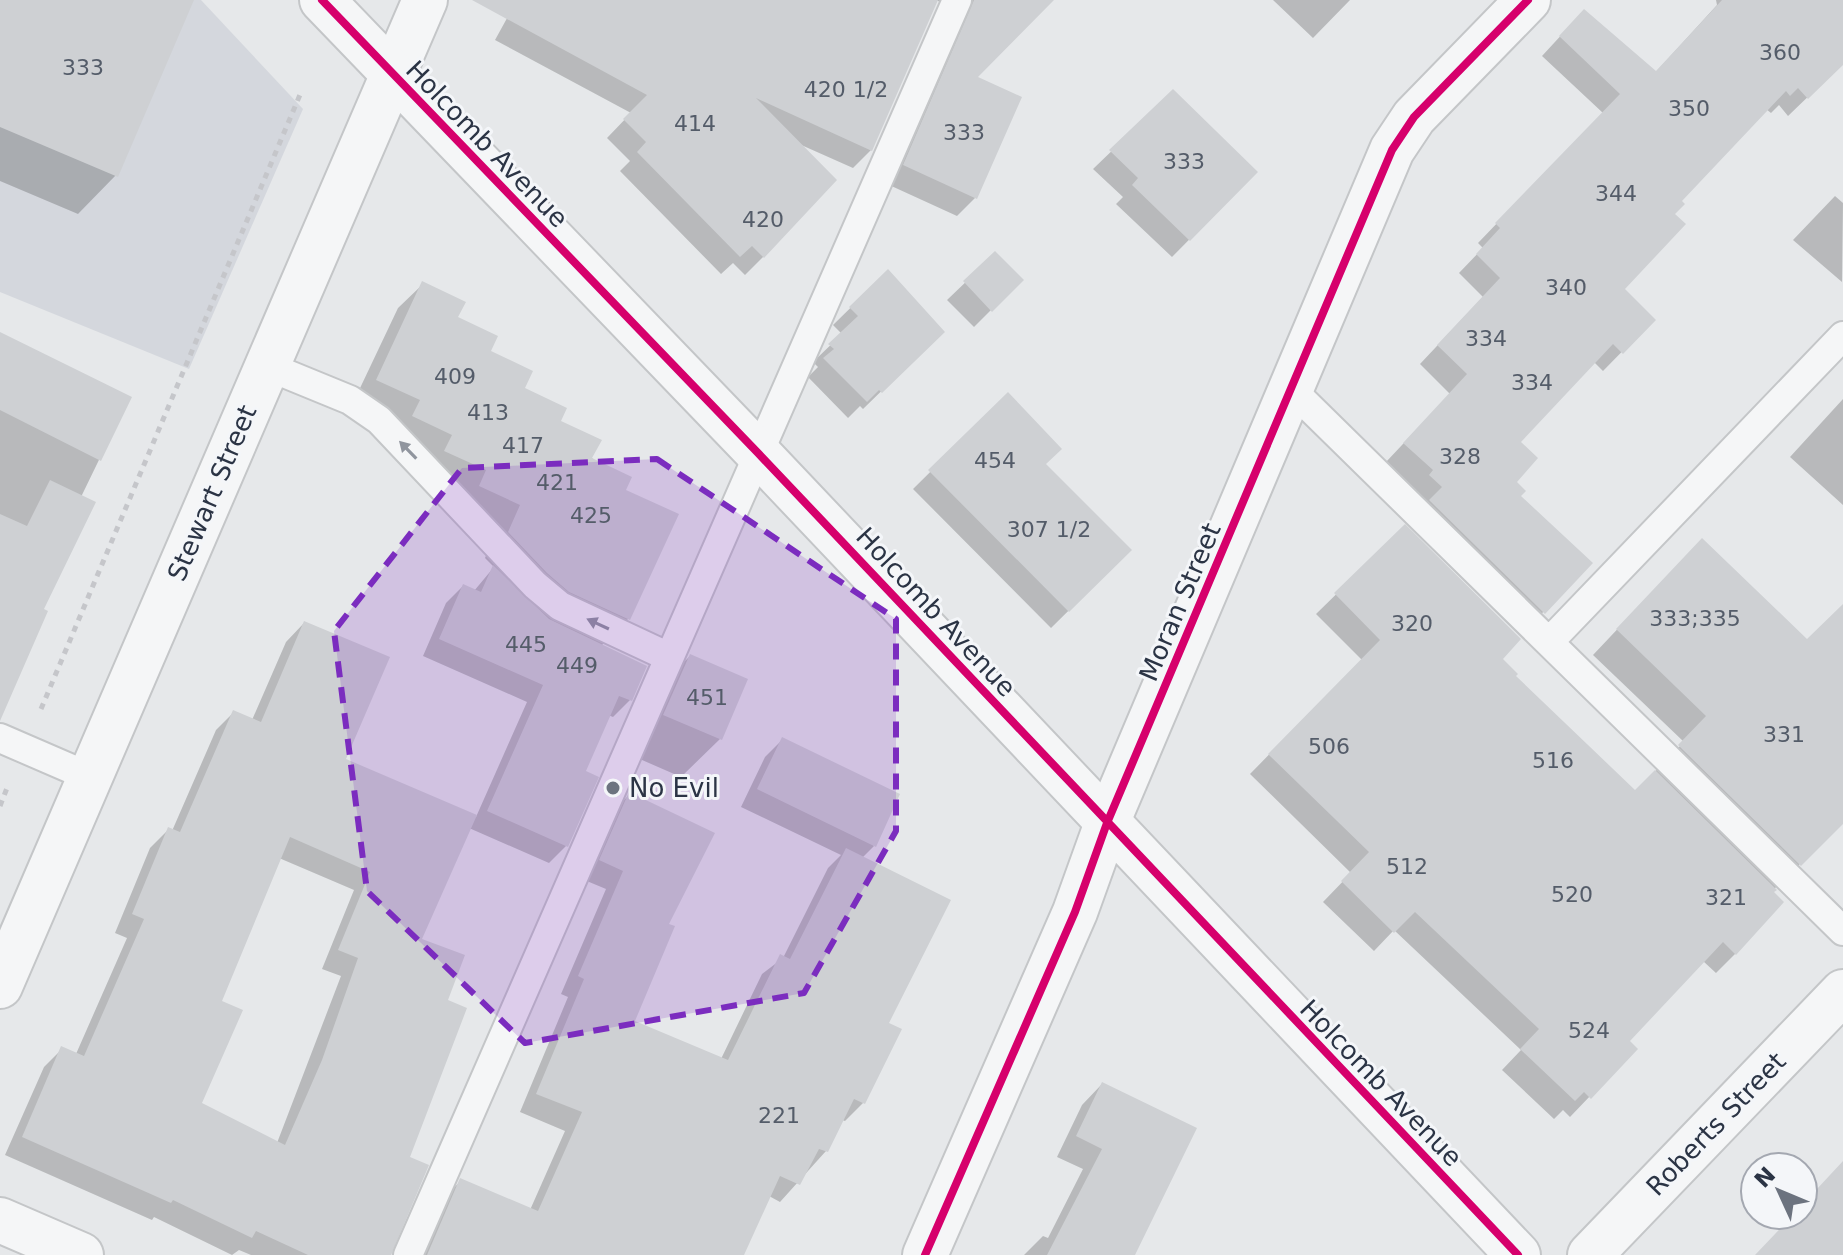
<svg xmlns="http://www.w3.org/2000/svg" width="1843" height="1255" font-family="'DejaVu Sans',sans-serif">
<rect width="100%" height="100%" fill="#e6e8ea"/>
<path fill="#d4d7dd" d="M0 0H201L303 109 189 369 0 292Z"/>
<path fill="#0003" fill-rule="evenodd" d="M0 0H185L116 175 78 214 0 181Z
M517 0H1029L974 78 975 198 957 216 887 184 954 9 936 0 871 150 853 168 799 144 763 257 745 275 733 263 721 274 620 171 630 161 607 138 631 113 495 40Z
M1273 0H1350L1313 38Z
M1716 0H1843V63L1788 116 1779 105 1771 113 1766 109 1679 202 1622 289 1653 320 1603 371 1593 361 1518 442 1514 482 1518 497 1590 563 1525 631 1412 494 1416 490 1386 462 1450 394 1420 364 1483 297 1459 273 1483 248 1478 243 1603 113 1542 56 1566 30 1655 73 1717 5Z
M1173 92 1256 172 1172 257 1116 204 1123 197 1093 169Z
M1835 196 1843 203 1842 282 1793 240Z
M995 254 1021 280 974 327 947 300Z
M887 272 942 332 863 409 860 406 848 418 808 377 818 367 813 362 842 334 833 325Z
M423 284 624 491 628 619 601 646 630 700 613 717 608 715 583 772 566 846 549 863 469 828 419 940 445 1001 407 1158 391 1255H251L239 1250 232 1255 154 1217 152 1220 5 1155 44 1067 62 1049 76 1054 127 938 115 933 150 848 169 829 172 831 216 730 234 712 252 720 286 642 304 623 344 760 476 817 527 702 423 656 446 603 463 586 474 591 494 567 485 558 497 530 352 405 398 308ZM279 858 354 890 322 969 341 976 277 1143 199 1104 219 1002Z
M0 334 129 398 81 497 0 696Z
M1008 395 1044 464 1130 550 1051 628 913 489Z
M1843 399V505L1790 457Z
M1405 527 1514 676 1635 792 1684 742 1593 655 1678 565 1807 642 1843 607V822L1771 892 1735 954 1716 973 1703 961 1627 1041 1635 1049 1570 1117 1563 1110 1554 1119 1502 1070 1521 1050 1394 930 1374 951 1323 902 1351 873 1250 774 1362 660 1316 614Z
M690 656 720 739 681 777 626 753 651 695Z
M782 740 874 846 862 858 887 1024 863 1103 845 1121 842 1120 826 1151 780 1202 769 1196 742 1255H418L442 1199 461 1181 530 1210 565 1131 520 1112 568 997 561 994 606 889 582 879 612 812 630 794 667 925 632 1023 721 1059 762 974 783 958 828 868 841 855 741 807 765 757Z
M1102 1084 1133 1255H1024L1043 1236 1048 1238 1083 1169 1057 1157 1082 1105Z"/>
<path fill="#ced0d3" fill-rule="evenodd" d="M0 0H194L118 177 0 127Z
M472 0H938L872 151 756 98 837 180 764 258 752 246 740 257 637 152 646 142 623 119 647 95Z
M974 0H1054L978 77 1022 97 977 199 903 165Z
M1722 0H1843V65L1808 99 1798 88 1790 96 1786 91 1682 201 1685 204 1675 214 1686 224 1625 289 1656 320 1623 354 1613 344 1521 442 1538 458 1517 482 1526 491 1521 496 1593 563 1545 614 1429 500 1442 487 1429 475 1433 470 1403 443 1467 374 1437 345 1500 278 1476 254 1500 228 1495 223 1620 94 1559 36 1584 9 1656 71Z
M1173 89 1258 172 1190 241 1132 185 1138 178 1109 150Z
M995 251 1024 280 992 312 963 281Z
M888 269 945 332 882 393 879 390 867 402 823 358 834 349 828 344 858 316 849 307Z
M422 281 466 302 458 317 498 336 491 351 533 371 525 388 567 408 561 421 602 440 592 458 632 477 626 490 679 514 630 620 569 592 547 573 508 532 520 505 479 486 486 470 444 451 452 435 412 416 420 400 376 380Z
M0 332 132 397 101 461 0 410Z
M1008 392 1062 449 1046 464 1132 550 1069 612 928 470Z
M50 480 96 502 44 609 48 611 0 721V514L27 526Z
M1405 524 1521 639 1503 659 1518 674 1516 676 1635 790 1655 770 1777 890 1774 892 1784 902 1736 955 1723 942 1630 1041 1638 1049 1591 1099 1584 1092 1575 1101 1520 1049 1539 1029 1415 912 1394 933 1341 881 1369 852 1268 754 1380 640 1334 593Z
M1702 538 1807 639 1843 604V824L1801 866 1678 745 1706 716 1616 629Z
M493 565 549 619 647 666 632 701 619 696 586 771 599 777 568 847 487 811 543 685 439 639 463 584 481 592Z
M304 621 390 657 346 759 477 815 422 939 465 955 448 1000 467 1008 410 1157 429 1165 391 1255H308L256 1231 252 1238 173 1200 171 1203 22 1137 61 1046 84 1056 144 919 132 914 168 827 180 832 233 710 261 722ZM290 837 370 872 338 950 358 958 322 1060 285 1145 202 1103 243 1010 222 1001Z
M690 654 748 679 722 740 663 715Z
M782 737 900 794 876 847 757 789Z
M629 792 715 833 669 924 675 926 635 1021 728 1060 780 954 790 959 846 848 951 900 889 1023 902 1029 865 1104 854 1099 828 1152 819 1149 800 1185 780 1176 744 1255H427L460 1178 538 1211 582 1112 536 1094 584 979 578 976 623 871 599 860Z
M1102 1082 1197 1128 1135 1255H1047L1102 1149 1076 1136Z
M1843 1161V1255H1755L1793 1215H1803V1204Z"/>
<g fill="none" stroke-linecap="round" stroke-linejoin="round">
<defs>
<path id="service" d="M267 366 350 400 379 420 535 585 560 606 669 657
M1290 388 1843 931
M1549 642 1843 336
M0 738 90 777
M408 1255 957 0"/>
<path id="minor" d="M0 986 425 0
M0 1220 81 1255
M925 1255 1075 912 1107 823 1392 150 1414 117 1528 0
M1590 1255 1843 992"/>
<path id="tertiary" d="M322 0 758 453 1518 1255"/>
</defs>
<use href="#service" stroke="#c4c6c8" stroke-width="32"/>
<use href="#minor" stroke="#c4c6c8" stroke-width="48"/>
<use href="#tertiary" stroke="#c4c6c8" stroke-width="48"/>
<path stroke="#c5c6ca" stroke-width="5" stroke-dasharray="6 6" stroke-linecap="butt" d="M41 709 302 90
M0 806 7 788"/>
<use href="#service" stroke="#f5f6f7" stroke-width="28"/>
<use href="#minor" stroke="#f5f6f7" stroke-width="44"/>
<use href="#tertiary" stroke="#f5f6f7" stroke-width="44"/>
<defs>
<path id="cycleway" d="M322 0 758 453 1518 1255
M925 1255 1075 912 1107 823 1392 150 1414 117 1528 0"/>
</defs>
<use href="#cycleway" stroke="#f4f6f9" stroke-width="13"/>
<use href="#cycleway" stroke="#d6006c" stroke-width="8"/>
</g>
<defs><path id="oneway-solid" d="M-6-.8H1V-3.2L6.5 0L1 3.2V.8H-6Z" transform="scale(2)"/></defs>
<g fill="#90959e">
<use href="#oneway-solid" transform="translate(408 450) rotate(-134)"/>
<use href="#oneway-solid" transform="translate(598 624) rotate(-155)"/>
</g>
<path fill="#7b2cbf" fill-opacity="0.2" stroke="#7b2cbf" stroke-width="6" stroke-dasharray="16 10" stroke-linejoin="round" d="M657 459 896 619V831L804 993 525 1043 367 891 334 631 462 468Z"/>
<circle fill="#6c737f" stroke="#f4f6f9" stroke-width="3" cx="613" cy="788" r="8"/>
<g text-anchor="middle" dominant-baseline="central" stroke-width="6" stroke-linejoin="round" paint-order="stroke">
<g font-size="22" fill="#545c69">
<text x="1780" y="52">360</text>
<text x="83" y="67">333</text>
<text x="846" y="89">420 1/2</text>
<text x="1689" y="108">350</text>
<text x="695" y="123">414</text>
<text x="964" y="132">333</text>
<text x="1184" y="161">333</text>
<text x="1616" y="193">344</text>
<text x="763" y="219">420</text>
<text x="1566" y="287">340</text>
<text x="1486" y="338">334</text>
<text x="455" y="376">409</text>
<text x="1532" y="382">334</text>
<text x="488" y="412">413</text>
<text x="523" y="445">417</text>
<text x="1460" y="456">328</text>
<text x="995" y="460">454</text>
<text x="557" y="482">421</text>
<text x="591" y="515">425</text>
<text x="1049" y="529">307 1/2</text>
<text x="1695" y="618">333;335</text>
<text x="1412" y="623">320</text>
<text x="526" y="644">445</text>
<text x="577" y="665">449</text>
<text x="707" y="697">451</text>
<text x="1784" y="734">331</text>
<text x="1329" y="746">506</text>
<text x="1553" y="760">516</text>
<text x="1407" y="866">512</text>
<text x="1572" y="894">520</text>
<text x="1726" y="897">321</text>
<text x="1589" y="1030">524</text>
<text x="779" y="1115">221</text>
</g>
<g font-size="26" fill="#2b3445" stroke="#f4f6f9">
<text transform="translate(487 144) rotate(46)">Holcomb Avenue</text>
<text transform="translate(212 493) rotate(-67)">Stewart Street</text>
<text transform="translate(1180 602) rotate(-67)">Moran Street</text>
<text transform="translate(936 612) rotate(47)">Holcomb Avenue</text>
<text transform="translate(1381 1083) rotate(46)">Holcomb Avenue</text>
<text transform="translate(1716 1124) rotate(-46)">Roberts Street</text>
</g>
<g font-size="26" fill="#2b3445" stroke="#f4f6f9" text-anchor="start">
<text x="629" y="788">No Evil</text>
</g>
</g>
<g transform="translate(1779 1191) rotate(314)"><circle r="38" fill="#f4f6f9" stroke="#a4a8b1" stroke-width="2"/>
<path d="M0-6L14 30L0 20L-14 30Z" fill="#6c737f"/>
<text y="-12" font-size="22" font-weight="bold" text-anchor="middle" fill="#2b3445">N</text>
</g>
</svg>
